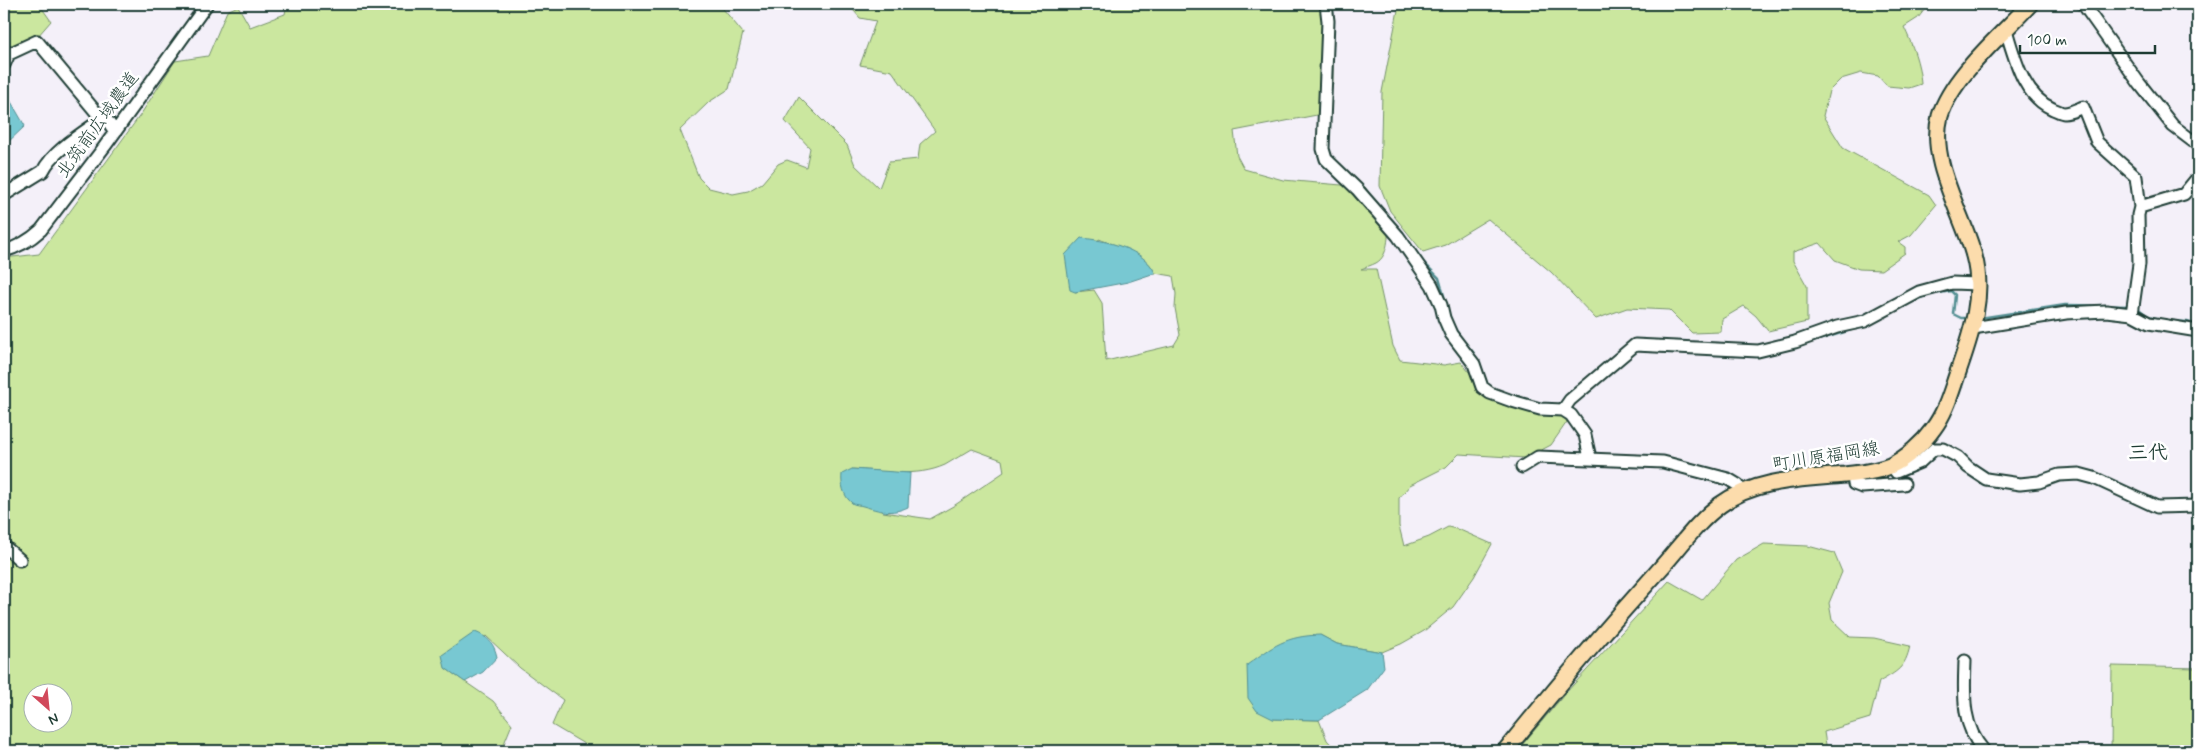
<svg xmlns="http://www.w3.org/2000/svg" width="2202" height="755" font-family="Mynerve,'Klee One',sans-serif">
<rect width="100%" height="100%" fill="#f4f0f9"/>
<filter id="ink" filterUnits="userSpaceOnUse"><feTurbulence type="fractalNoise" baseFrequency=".02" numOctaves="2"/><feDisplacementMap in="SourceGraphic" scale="10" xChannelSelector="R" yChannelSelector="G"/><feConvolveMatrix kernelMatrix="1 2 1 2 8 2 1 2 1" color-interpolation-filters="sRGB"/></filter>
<g filter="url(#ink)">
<path fill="#cbe79f" stroke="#75926a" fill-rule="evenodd" d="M4 4H39L51 21 31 44 4 63Z
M287 4H719L743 33 729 89 709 102 680 130 699 178 709 188 733 194 748 191 762 183 778 164 787 160 806 167 810 148 785 121 799 97 847 145 855 165 879 188 889 162 918 159 920 144 935 131 892 71 860 65 876 21 860 18 848 4H1330L1333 25V83L1322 114 1234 131 1237 156 1244 169 1283 180 1365 187 1389 222C1388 235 1389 256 1376 263 1372 265 1366 267 1361 269H1376L1393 346 1400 360 1444 365 1461 362 1490 398 1503 405 1561 413 1567 422 1551 445 1526 458 1459 454 1446 467 1410 485 1399 498V526L1404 546 1429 537 1448 527 1460 530 1492 544 1474 577 1453 607 1424 631 1401 644 1382 652 1337 644 1320 635 1273 719 1319 720 1327 740 1337 751H596L552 725 563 700 520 668 486 636 445 668 493 701 512 724 501 751H4V258L39 254 141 114 175 61 208 56 227 11 238 6 250 27 285 14ZM1099 239C1118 247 1146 252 1155 273L1173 276 1176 294 1175 308 1180 335 1174 345 1106 361 1102 303 1094 290 1075 292ZM972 449 1002 460 1004 472 955 505 930 519 883 512 852 469C883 471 916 478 945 465 954 460 963 454 972 449ZM32 692H62V722H32Z
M1398 4H1929L1918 18 1904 27C1912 44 1920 64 1921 84L1909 88 1887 86 1878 76 1861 73 1841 79 1829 91 1823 116 1843 148 1929 195 1936 205 1911 235 1898 242 1905 247V253L1881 270 1859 269 1835 260 1820 243 1793 252V261L1807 286V322L1768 331 1756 316 1744 306 1722 319 1721 332 1692 333 1669 310 1627 308 1596 319 1551 272 1488 219 1445 245 1423 252 1390 211 1380 186 1382 92 1398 10Z
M1764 544 1808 546 1834 553 1842 572 1829 603 1832 620 1850 637 1874 638 1910 646C1905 668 1898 671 1879 682L1870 718 1824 732 1827 751H1517L1563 696 1669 581 1702 600 1736 560Z
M2112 666 2198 668V751H2111Z"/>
<path fill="#78c8d2" stroke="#549093" d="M6 93 25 126 4 146V95Z
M1081 238C1105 240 1145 249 1155 273L1128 282 1075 292 1070 290 1065 255Z
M852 469 910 473 908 507C891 515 880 511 863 506 860 505 854 505 852 503 843 496 841 484 842 474Z
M475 632C488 637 494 643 497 657L483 672 465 682 445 668 442 655Z
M1320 635 1337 644 1382 652 1384 667 1367 690 1319 720 1273 719 1257 711 1248 698 1247 665C1273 646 1286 636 1320 635Z"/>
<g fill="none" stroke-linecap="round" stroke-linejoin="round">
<path stroke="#549093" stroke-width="2.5" d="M1421 260 1439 278 1446 303
M1912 302 1928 295 1951 291 1955 295 1953 314 1961 318H1969
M2136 307 2148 316 2160 319
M1980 318 2065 305 2131 306
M2172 321 2187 322 2198 325
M1454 327 1460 337
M1464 342 1473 352 1480 366
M1808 343 1851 330
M1775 352 1789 349"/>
<defs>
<path id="minor" d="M1326 4 1328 21 1323 149 1326 159 1357 189 1398 236 1432 285 1441 305 1444 318 1451 334 1474 364 1482 387 1490 393 1512 401 1540 409 1563 410 1571 415 1585 435 1590 458
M2083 4 2139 83 2173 126 2198 145
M2006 30C2015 59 2023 96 2053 109 2056 110 2061 113 2064 113 2070 113 2078 109 2083 107L2097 142 2136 177 2140 207 2138 215 2139 264 2132 314
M4 65 9 54 37 41 96 112 105 117 115 132
M4 195 43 171C53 150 86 131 105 117
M2140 207 2184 194 2198 177
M4 251C19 247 29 241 41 230L105 146 207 4
M1973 328 2066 313 2106 311 2132 314 2149 323 2198 331
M1563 410 1570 400 1635 345 1758 351 1795 342 1837 327 1865 321 1919 292 1952 283 1978 284
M1892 465 1896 472 1920 462 1934 449H1943L1958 457 1968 467 1986 479 2020 484 2039 482 2059 475 2079 474 2094 478 2157 507 2198 506
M1522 467 1538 457 1663 462 1728 479 1738 485 1740 492
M1853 474 1854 484 1862 487 1904 484
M4 546 20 560
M1965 661C1964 694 1961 725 1984 751"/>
<path id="major" d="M1505 751C1555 689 1607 628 1660 569 1679 548 1697 522 1720 505 1755 479 1803 479 1845 475 1860 473 1876 472 1890 466 1907 458 1923 443 1933 429 1946 412 1951 392 1958 372 1971 334 1985 296 1974 256 1963 214 1928 161 1940 116 1952 76 2002 35 2030 4"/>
</defs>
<use href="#minor" stroke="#1f3d34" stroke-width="15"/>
<use href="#major" stroke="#1f3d34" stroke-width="19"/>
<use href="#minor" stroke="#fff" stroke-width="11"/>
<use href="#major" stroke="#fcdcac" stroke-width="15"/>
</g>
</g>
<g text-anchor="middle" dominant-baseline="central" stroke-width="5" stroke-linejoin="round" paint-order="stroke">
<g font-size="18" fill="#1f3d34" stroke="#fff">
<text transform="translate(98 125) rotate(-54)">北筑前広域農道</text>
<text transform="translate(1826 457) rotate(-9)">町川原福岡線</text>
</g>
<g font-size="20" font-weight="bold" fill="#1f3d34" stroke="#fff">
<text x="2148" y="453">三代</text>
</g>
</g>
<rect width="2202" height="755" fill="none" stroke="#fff" stroke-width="20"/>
<rect x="10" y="10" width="2182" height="735" fill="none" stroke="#1f3d34" stroke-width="2" filter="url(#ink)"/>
<g transform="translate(48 708) rotate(153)"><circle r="24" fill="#ffffff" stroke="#a5b1ae"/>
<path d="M0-4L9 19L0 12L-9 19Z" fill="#d1495b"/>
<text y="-8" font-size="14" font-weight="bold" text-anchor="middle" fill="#1f3d34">N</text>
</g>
<path d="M2020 45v8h135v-8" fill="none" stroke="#1f3d34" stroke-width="2.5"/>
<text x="2027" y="45" font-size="15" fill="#1f3d34" stroke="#ffffff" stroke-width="4" paint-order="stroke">100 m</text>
</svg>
